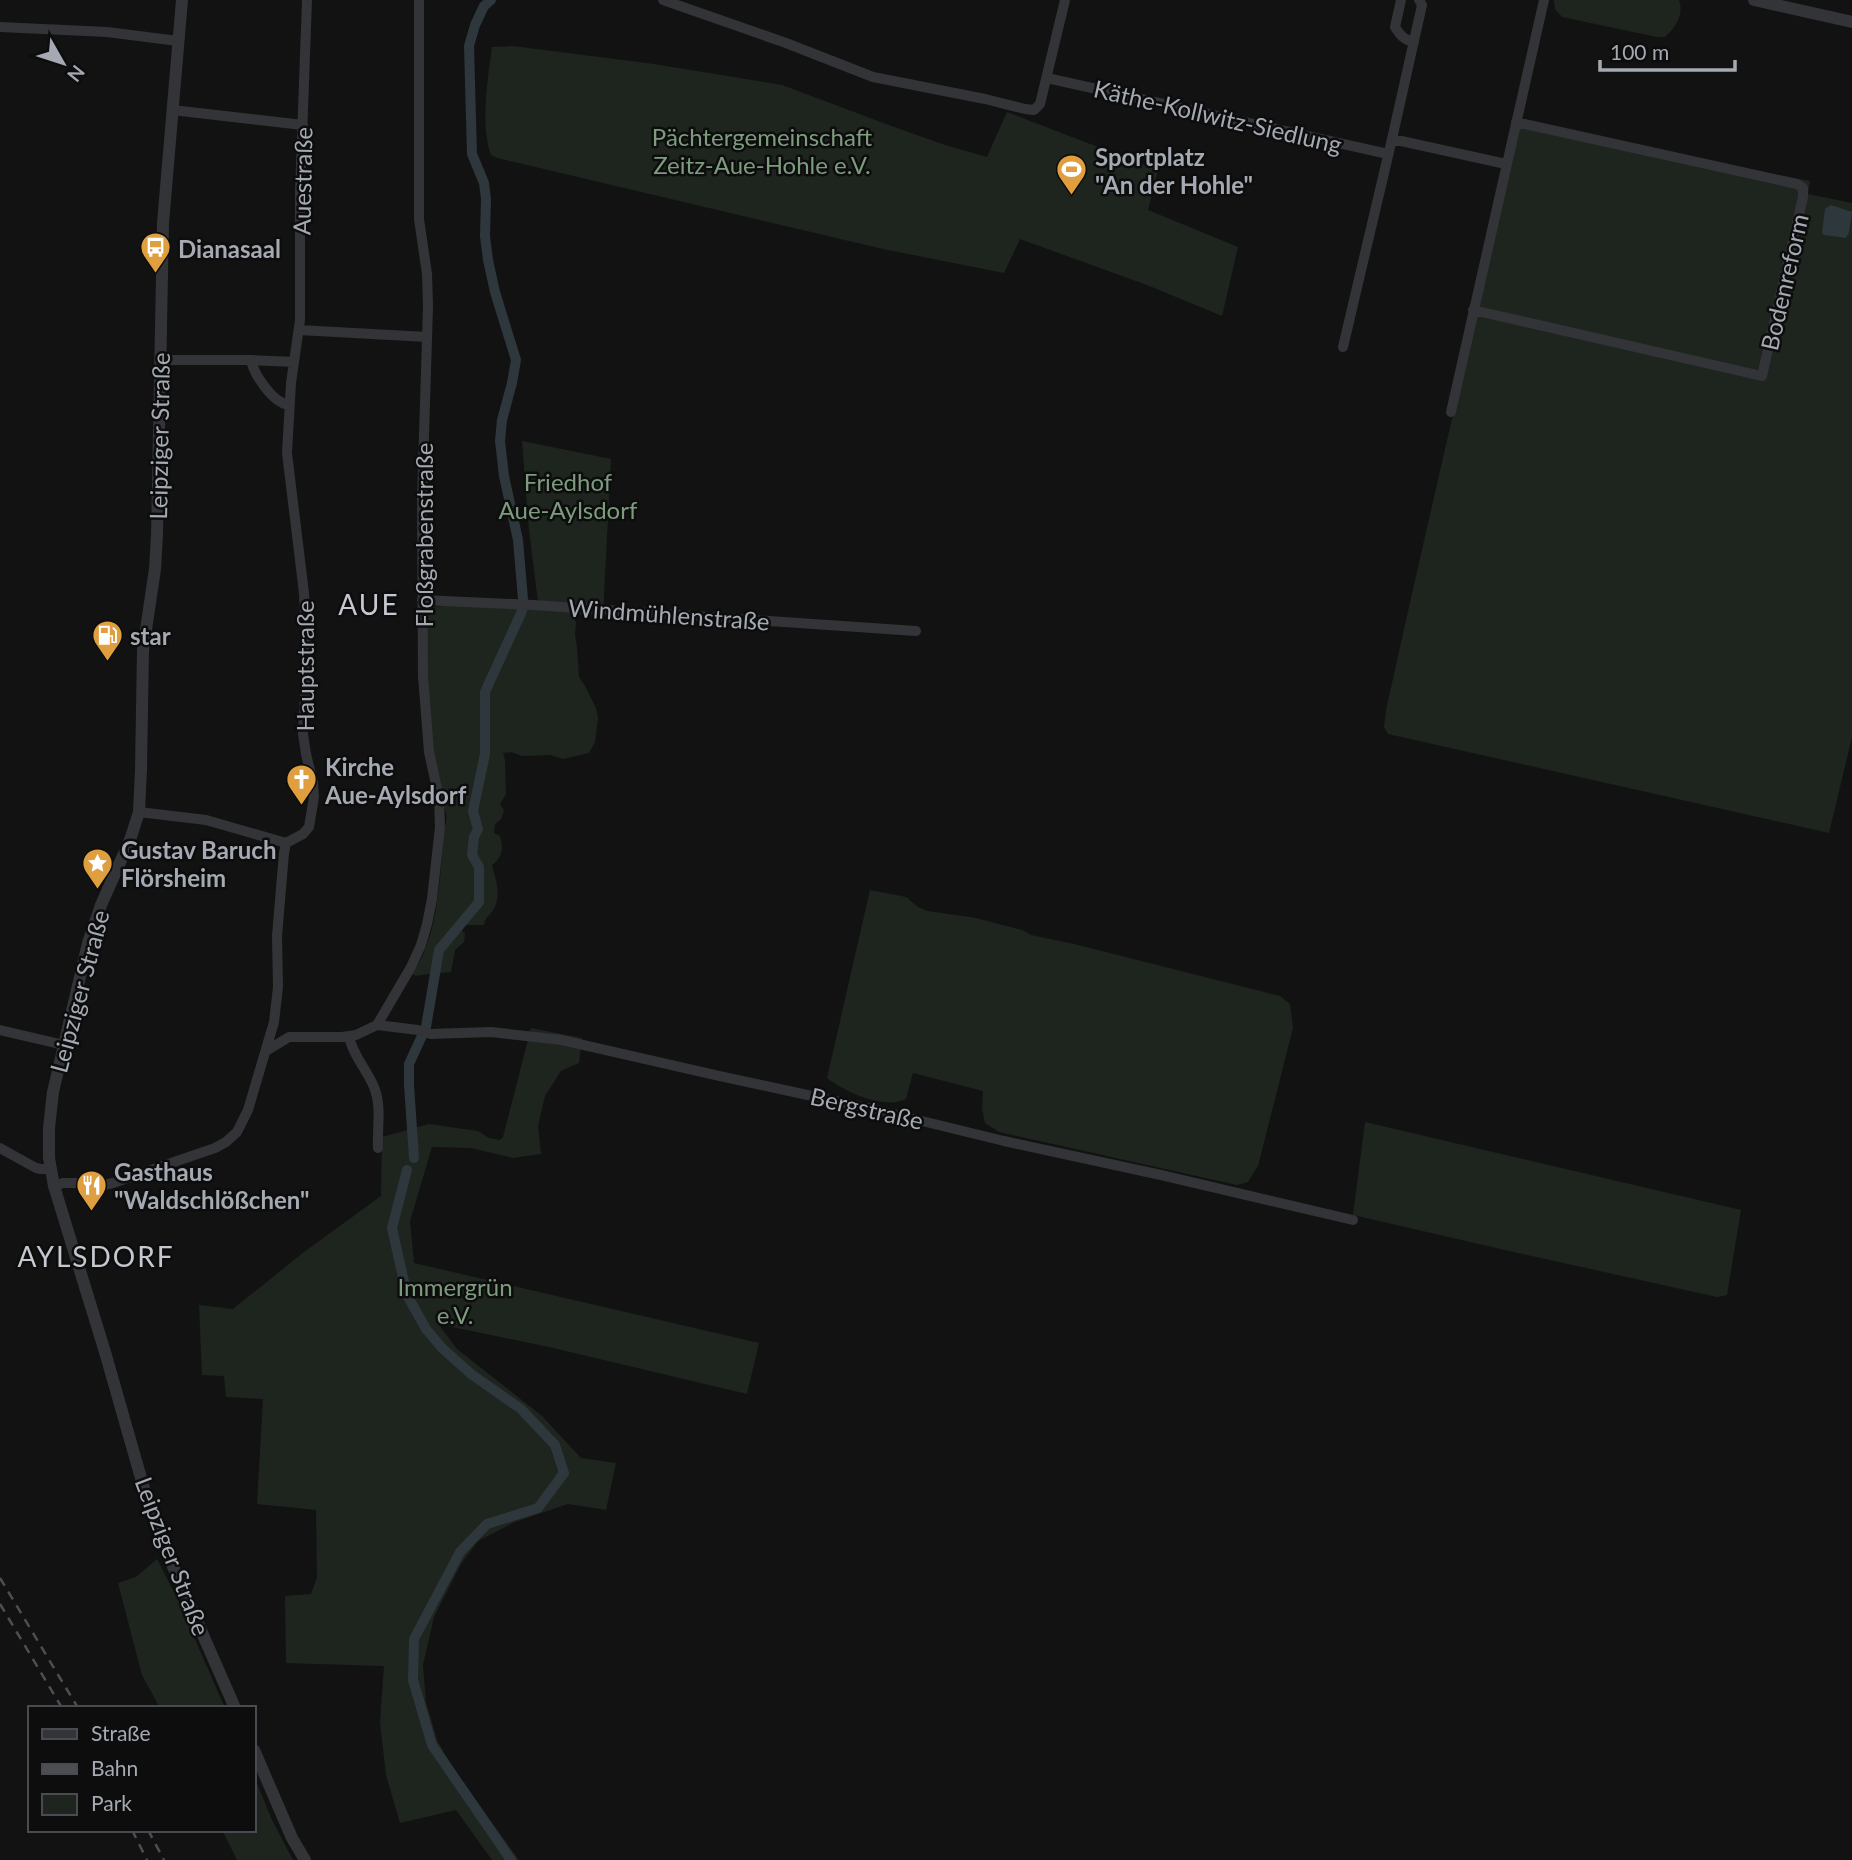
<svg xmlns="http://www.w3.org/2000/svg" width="1852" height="1860" font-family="Lato,sans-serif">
<rect width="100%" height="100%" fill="#121213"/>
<path fill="#1e251f" d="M1554 0H1679C1684 15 1676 27 1665 37H1657L1562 17 1555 9Z
M513 46 654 64 782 85 886 124 945 145 987 157 1007 112 1158 170 1148 210 1238 247 1222 316 1147 285 1020 239 1004 273 883 249 497 158 491 155C480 125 488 78 492 47Z
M1519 127 1810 181 1808 194 1852 203V737L1829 833 1388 734 1384 727 1386 710C1429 515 1475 321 1519 127Z
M522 441 611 459 603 615 572 614 576 622 575 635 577 648 579 677 585 686 596 708 598 718 595 742 589 753 563 759 551 755 522 756 511 752 503 753 505 760 506 794 500 804 504 810 501 819 495 824 494 833 500 836C504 848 502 858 492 865 496 881 502 896 493 910 489 917 485 917 484 925H461V930L465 933 464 942 455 950 451 972C439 974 428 973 416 976L412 974C439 938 440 874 444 830 447 822 448 814 443 806L433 751 426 684 427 613 433 607 451 605 539 610 529 530Z
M870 890 906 897 918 907 928 911 976 918 1022 930 1031 935 1074 944 1280 996 1290 1004 1293 1028 1258 1166 1248 1182 1237 1185 999 1132 985 1123 982 1108 983 1091 913 1073 906 1099C884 1110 845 1092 827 1078Z
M531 1028 582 1038 579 1063 561 1071 545 1096 538 1126 541 1154 513 1158 471 1148 432 1147 410 1221 414 1263 759 1343 747 1394 549 1347 443 1325 436 1321 457 1349 542 1416 581 1458 616 1463 606 1510 568 1504 515 1522 478 1541 461 1564 434 1617 423 1665 426 1702 437 1740 451 1765 519 1860H492L456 1810 400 1823 386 1775 380 1722 384 1666 286 1663 285 1596 311 1594 317 1577 316 1510 257 1504 263 1399 226 1397 224 1376 202 1375 199 1305 233 1309 304 1252 381 1196 382 1137 429 1124 478 1131 489 1138 500 1140 503 1137Z
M1365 1122 1741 1210 1727 1295 1717 1297 1505 1250 1353 1215Z
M157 1559 177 1598 225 1708H160L142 1675 118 1583 136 1577Z
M254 1776 272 1820 293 1860H237L222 1830H254Z"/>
<path fill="#2e373c" d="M1831 205 1852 212 1849 232 1846 238 1824 235 1822 233 1825 209Z"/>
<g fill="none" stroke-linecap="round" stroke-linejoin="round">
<path stroke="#2e373c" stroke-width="10" d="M414 1158 409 1085V1064L426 1027 439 950 479 902V867L472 855 474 837 478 829 473 811 485 754V692L522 611 523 599 518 540 504 476 500 441 502 420 512 383 516 360 495 292 488 260 485 236 486 199 484 183 472 154 469 46 475 25 484 6 491 0
M407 1170 392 1228 407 1295 426 1329 442 1348 471 1374 521 1409 555 1445 564 1473 538 1508 487 1524 460 1552 414 1639 413 1680 432 1745 511 1860"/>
<path stroke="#333437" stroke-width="10" d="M663 0 786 43 873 77 985 99 1025 109 1034 110 1040 104 1065 0
M1401 0 1395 27C1400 35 1404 40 1414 42
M1419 0 1422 5 1392 139 1506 164
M0 27 107 32 178 41
M1047 78 1388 154
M172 110 303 125
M1473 310 1762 376 1803 197V188L1797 184 1516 122
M299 330 427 337
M1343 347 1392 139
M160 360H251C254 375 273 403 289 405
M251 360 294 362
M1451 412 1544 0
M422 600 533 605 916 631
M139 812 206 820 286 843
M377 1025 418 1030 431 1034 491 1032 562 1040 720 1076 881 1111 1004 1141 1161 1175 1353 1220
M0 1030 64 1045
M349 1036C352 1054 367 1070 374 1087 382 1107 377 1127 378 1148
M266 1051 289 1037H342L356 1035 377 1025 411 967 421 945 427 924 432 899 440 827 439 798 429 752 423 676 422 500 428 306 427 274 419 219V0
M0 1148 36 1168 41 1169H50
M54 1186 63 1183H76L95 1187 113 1183 215 1148 226 1142 237 1132 248 1110 274 1022 278 987 277 936 284 853 286 843 303 834 309 827 314 797 313 783 306 754 303 734 307 656 304 593 287 453 291 383 300 320V192L307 0"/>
<path stroke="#333437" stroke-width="12" d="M182 0 163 223 157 535 155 569 143 650 141 769 139 812 130 840 101 905 88 943 53 1092 49 1128V1158L54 1186 105 1352 149 1506 164 1546 235 1708
M1754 0 1852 22
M254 1750 292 1838 305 1860"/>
<path stroke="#4c4e52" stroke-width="2.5" stroke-dasharray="9 7" stroke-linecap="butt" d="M0 1578 78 1708
M0 1604 62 1708
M132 1830 147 1860
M148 1830 164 1860"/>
</g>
<defs>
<symbol id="stadium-pin" viewBox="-11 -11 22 30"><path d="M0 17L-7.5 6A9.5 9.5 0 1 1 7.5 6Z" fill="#df9f3e" stroke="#0d0d0e"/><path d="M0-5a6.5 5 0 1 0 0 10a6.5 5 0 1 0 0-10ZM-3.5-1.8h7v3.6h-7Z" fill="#fff"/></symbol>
<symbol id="bus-pin" viewBox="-11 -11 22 30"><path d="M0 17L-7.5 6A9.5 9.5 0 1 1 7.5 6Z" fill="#df9f3e" stroke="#0d0d0e"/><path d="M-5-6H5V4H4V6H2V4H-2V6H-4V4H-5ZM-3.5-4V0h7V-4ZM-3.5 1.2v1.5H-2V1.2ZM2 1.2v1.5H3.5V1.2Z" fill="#fff"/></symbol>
<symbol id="fuel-pin" viewBox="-11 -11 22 30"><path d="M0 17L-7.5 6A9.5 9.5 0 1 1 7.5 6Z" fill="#df9f3e" stroke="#0d0d0e"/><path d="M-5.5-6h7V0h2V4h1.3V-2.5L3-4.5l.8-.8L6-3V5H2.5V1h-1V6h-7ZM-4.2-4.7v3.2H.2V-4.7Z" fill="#fff"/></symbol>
<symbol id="church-pin" viewBox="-11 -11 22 30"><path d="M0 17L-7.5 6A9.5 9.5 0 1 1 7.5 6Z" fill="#df9f3e" stroke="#0d0d0e"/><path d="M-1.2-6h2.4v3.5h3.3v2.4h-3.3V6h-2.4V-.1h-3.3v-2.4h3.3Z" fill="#fff"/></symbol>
<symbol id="sight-pin" viewBox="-11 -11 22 30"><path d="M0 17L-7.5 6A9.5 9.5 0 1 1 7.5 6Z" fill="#df9f3e" stroke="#0d0d0e"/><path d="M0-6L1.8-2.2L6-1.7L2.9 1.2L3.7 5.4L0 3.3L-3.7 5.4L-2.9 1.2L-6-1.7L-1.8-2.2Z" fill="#fff"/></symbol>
<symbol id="restaurant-pin" viewBox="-11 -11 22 30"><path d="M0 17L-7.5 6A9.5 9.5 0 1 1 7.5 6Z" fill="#df9f3e" stroke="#0d0d0e"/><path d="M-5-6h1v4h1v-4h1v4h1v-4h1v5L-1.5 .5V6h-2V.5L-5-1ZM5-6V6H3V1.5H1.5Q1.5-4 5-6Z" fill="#fff"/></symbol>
</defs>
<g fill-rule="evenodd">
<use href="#stadium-pin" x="1054" y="152" width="35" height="47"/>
<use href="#bus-pin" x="138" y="230" width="35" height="47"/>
<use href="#fuel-pin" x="90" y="618" width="35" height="47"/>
<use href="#church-pin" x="284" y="762" width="35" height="47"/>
<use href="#sight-pin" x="80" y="846" width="35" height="47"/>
<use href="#restaurant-pin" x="74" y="1168" width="35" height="47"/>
</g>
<g text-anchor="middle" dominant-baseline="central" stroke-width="5" stroke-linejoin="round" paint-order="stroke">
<g font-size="24" fill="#a4a9b2" stroke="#0d0d0e">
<text transform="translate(1218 116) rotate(13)">Käthe-Kollwitz-Siedlung</text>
<text transform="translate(302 181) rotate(-89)">Auestraße</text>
<text transform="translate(1784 282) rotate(-77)">Bodenreform</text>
<text transform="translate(159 436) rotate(-89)">Leipziger Straße</text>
<text transform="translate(423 535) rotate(-90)">Floßgrabenstraße</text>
<text transform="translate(669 614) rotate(4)">Windmühlenstraße</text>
<text transform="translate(304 666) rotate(-90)">Hauptstraße</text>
<text transform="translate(79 991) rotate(-75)">Leipziger Straße</text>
<text transform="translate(867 1108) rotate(13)">Bergstraße</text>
<text transform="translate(173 1556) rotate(69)">Leipziger Straße</text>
</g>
<g font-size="24" fill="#7d9b7d" stroke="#0d0d0e">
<text x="762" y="136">Pächtergemeinschaft<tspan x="762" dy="28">Zeitz-Aue-Hohle e.V.</tspan></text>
<text x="568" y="481">Friedhof<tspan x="568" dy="28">Aue-Aylsdorf</tspan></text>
<text x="455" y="1286">Immergrün<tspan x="455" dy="28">e.V.</tspan></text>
</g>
<g font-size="24" font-weight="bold" fill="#a4a9b2" stroke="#0d0d0e" text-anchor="start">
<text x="1095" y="156">Sportplatz<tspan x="1095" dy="28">"An der Hohle"</tspan></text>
<text x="178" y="248">Dianasaal</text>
<text x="130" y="635">star</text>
<text x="325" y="766">Kirche<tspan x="325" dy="28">Aue-Aylsdorf</tspan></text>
<text x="121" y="849">Gustav Baruch<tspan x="121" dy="28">Flörsheim</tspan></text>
<text x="114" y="1171">Gasthaus<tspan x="114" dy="28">"Waldschlößchen"</tspan></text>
</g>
<g font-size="28" letter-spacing="2" fill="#c5c8cf" stroke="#0d0d0e">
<text x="369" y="604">AUE</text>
<text x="96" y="1256">AYLSDORF</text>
</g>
</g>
<rect x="28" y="1706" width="228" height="126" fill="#0d0d0e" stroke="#494b50" stroke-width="2"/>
<rect x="42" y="1729" width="35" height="10" fill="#333437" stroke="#494b50" stroke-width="2"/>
<text x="91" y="1741" font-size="21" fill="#a4a9b2">Straße</text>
<rect x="42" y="1764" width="35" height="10" fill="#4c4e52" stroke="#494b50" stroke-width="2"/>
<text x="91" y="1776" font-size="21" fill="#a4a9b2">Bahn</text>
<rect x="42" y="1794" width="35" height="21" fill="#1e251f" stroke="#494b50" stroke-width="2"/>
<text x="91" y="1811" font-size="21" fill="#a4a9b2">Park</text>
<g transform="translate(63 63) rotate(129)" stroke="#0d0d0e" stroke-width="5" paint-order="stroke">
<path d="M0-5L12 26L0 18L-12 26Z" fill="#a4a9b2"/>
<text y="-10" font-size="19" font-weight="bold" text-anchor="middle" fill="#a4a9b2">N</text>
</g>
<path d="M1600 60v10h135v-10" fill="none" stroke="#a4a9b2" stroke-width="3.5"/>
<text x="1610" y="60" font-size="21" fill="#a4a9b2" stroke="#0d0d0e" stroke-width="5" paint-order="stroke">100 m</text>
</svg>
